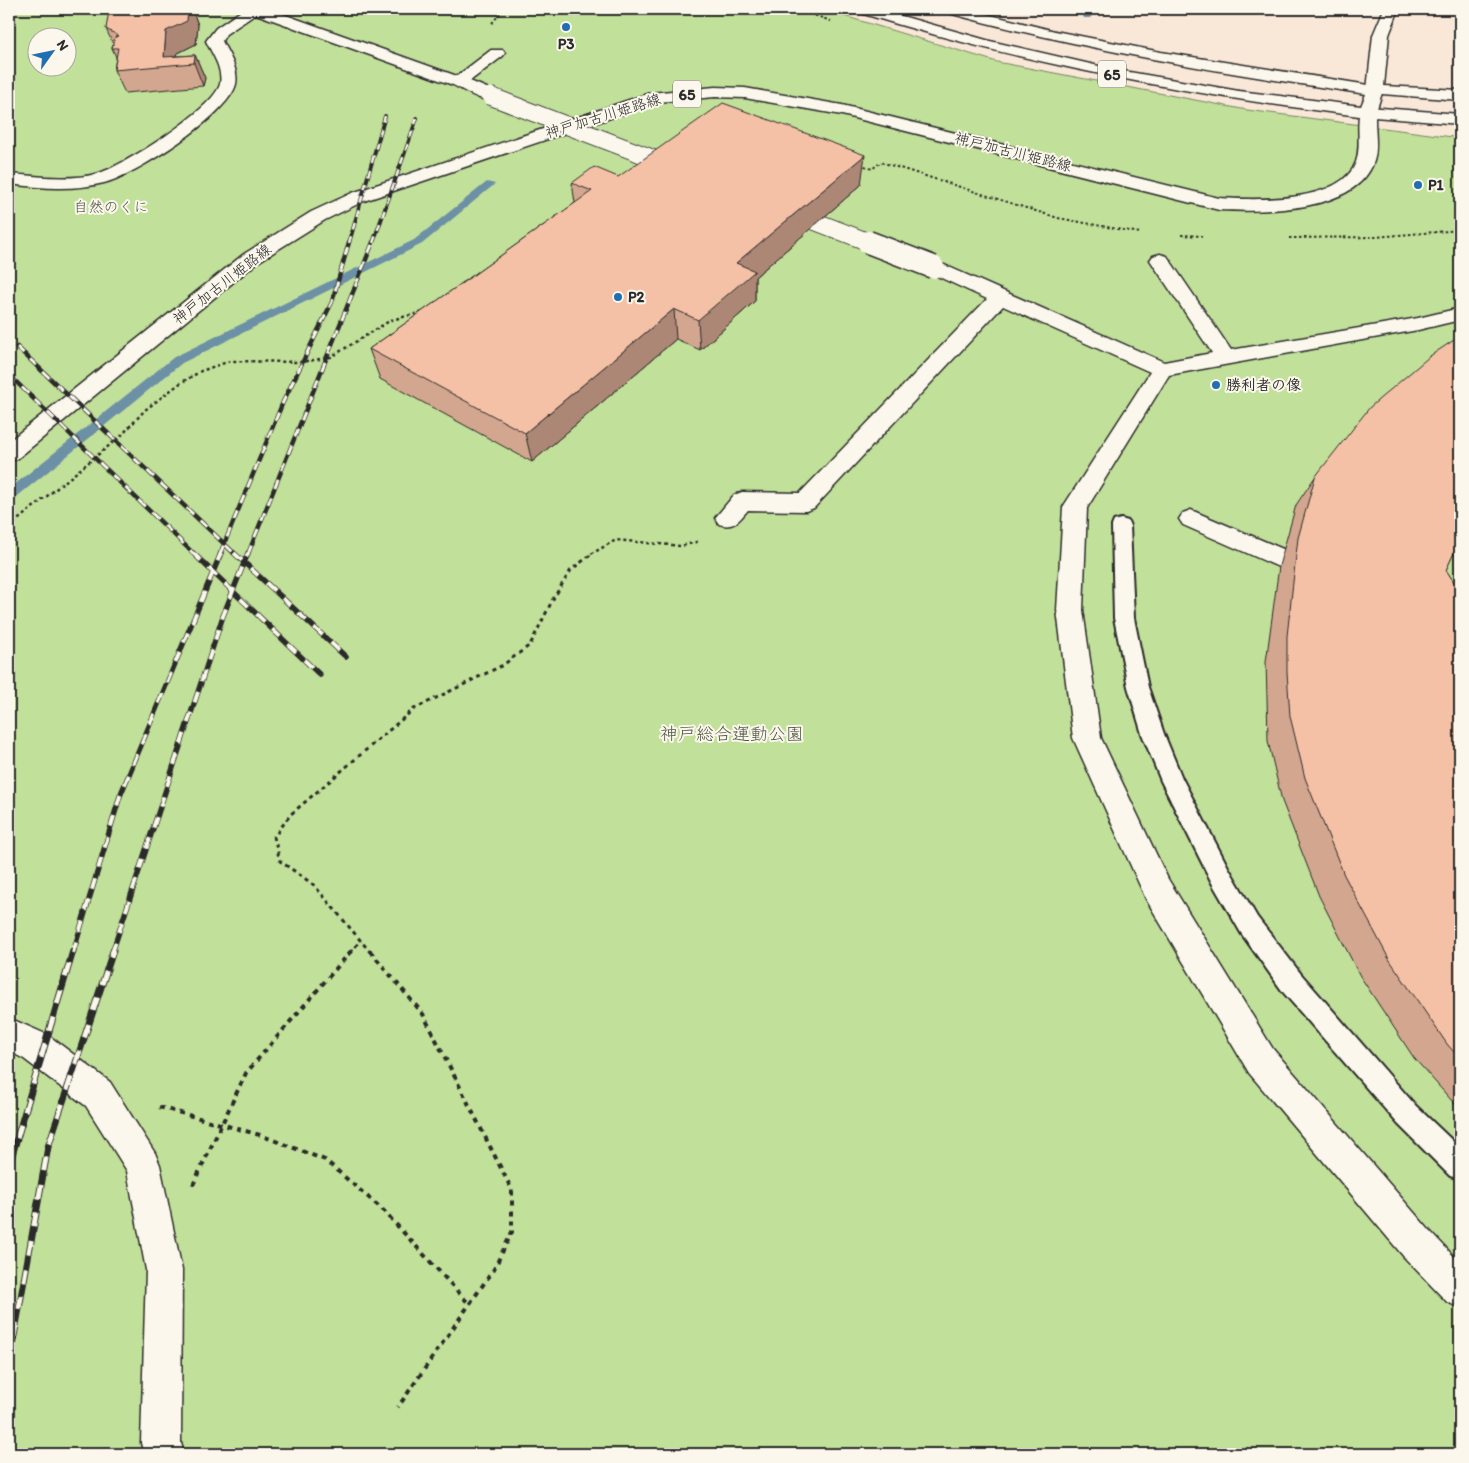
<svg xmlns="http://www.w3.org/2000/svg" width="1469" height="1463" font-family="Itim,'Klee One',sans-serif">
<rect width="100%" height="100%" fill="#f9e7d7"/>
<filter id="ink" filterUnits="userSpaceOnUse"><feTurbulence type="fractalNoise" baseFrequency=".02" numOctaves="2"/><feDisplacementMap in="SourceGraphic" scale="10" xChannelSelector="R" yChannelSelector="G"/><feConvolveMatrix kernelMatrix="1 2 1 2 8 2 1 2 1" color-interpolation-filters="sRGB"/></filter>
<g filter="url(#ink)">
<path fill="#c1e099" stroke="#768662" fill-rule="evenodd" d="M9 9H821L997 62 1247 110 1460 138V1454H9ZM38 38H68V68H38Z"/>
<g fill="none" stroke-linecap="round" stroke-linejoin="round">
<path fill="#6c90a6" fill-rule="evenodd" d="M1089 9H1097L1090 18H1084L1083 16Z
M487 182 495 184 422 244 182 363 14 499 9 501V489L174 357 414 240Z"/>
<defs>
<path id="lane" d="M1121 519 1128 521 1130 526 1134 618 1148 687 1164 734 1182 778 1228 867 1257 917 1301 974 1416 1106 1460 1148V1179L1450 1176 1398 1124 1283 992 1241 933 1212 883 1161 781 1142 734 1128 687 1114 618 1112 526 1114 521Z"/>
<path id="street" d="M244 9H269L457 76 491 50H503L505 53 503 56 470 81 496 92 498 96 496 100C482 103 466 91 453 85L256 14 226 34 222 41C228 54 239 68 236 84 229 115 134 176 104 183 72 191 41 188 9 184V174C37 176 68 181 96 174 121 168 214 109 220 84 223 68 212 54 206 41L216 28Z
M1160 254 1167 256 1231 350 1418 318 1460 308V320L1418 330 1169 375 1087 508 1083 610 1101 738 1168 879 1273 1049 1430 1231 1460 1263V1308L1447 1302 1404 1257 1249 1073 1146 899 1073 738 1057 610 1063 507 1150 372 1003 306 814 508 806 511 748 510C739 520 734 529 719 524L715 518 734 495 742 492 800 493 987 299 926 271 923 267 926 263H940L1164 362 1212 353 1150 260 1153 256Z
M1191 510 1290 552 1293 559 1290 566 1281 568 1183 525 1179 519 1183 513Z
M9 1018 48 1035 110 1082 155 1153 160 1165 182 1270 181 1443 184 1454H144L141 1443 146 1270 127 1171 86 1106 24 1059 9 1051Z"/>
<path id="secondary" d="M1384 9H1399L1389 35 1384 86 1460 90V100L1369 93 1367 90 1373 35Z
M1368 107 1460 114V124L1362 116 1360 112 1362 108Z"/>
<path id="primary" d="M854 9H877L990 41 1112 69 1239 91 1361 106 1366 94C1224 73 1083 50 945 12L942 9H966L1055 31 1161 52 1381 87 1383 90C1380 100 1376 109 1375 119 1375 133 1378 148 1374 161 1357 213 1262 212 1219 210L842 115 745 98 715 97 658 102 364 201 325 220 258 262 17 459 9 461V441L244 254 311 212 352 193 650 93 715 87 745 88 842 105 1219 198C1254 200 1341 204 1356 162 1361 147 1357 131 1359 116 1188 95 1021 63 857 12Z"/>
</defs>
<use href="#lane" stroke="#2b2b2b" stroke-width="4"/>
<use href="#street" stroke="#2b2b2b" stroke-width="3"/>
<use href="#secondary" stroke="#2b2b2b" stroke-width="3"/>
<use href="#primary" stroke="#2b2b2b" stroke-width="3"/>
<path stroke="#2b2b2b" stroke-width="2" stroke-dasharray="2.5 2.5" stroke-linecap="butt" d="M796 9 831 21
M492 23 504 9
M860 164 872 169 881 162 1058 218 1140 233
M1181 235 1202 236
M1289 238 1375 237 1460 230"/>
<path stroke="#2b2b2b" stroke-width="2.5" stroke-dasharray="3 3" stroke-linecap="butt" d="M9 527 121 436 145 410 179 384 201 371 230 361 302 362 331 357 391 320 423 312
M591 554 616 540 681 546 700 541"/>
<path stroke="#2b2b2b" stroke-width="3" stroke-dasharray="4 4" stroke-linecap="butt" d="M350 953 361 940
M371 953 314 885 280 861 274 837 291 814 414 709 503 665 530 645 553 599 571 570 593 553"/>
<path stroke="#2b2b2b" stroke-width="4" stroke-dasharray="5 5" stroke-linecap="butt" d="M370 951 423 1014 512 1190V1232L494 1269 398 1407
M159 1107 260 1135 325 1160 382 1209 470 1305
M193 1185 246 1073 351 951"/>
<use href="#lane" fill="#fbf7ec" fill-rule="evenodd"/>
<use href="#street" fill="#fbf7ec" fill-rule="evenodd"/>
<use href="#secondary" fill="#fbf7ec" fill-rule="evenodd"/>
<use href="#primary" fill="#fbf7ec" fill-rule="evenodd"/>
<defs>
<path id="rail-far3" d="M349 243 385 116
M373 243 417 118"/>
<path id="rail-far2" d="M17 347 235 554
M9 375 194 554
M220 554 283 402 332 302 349 242
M248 554 373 242"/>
<path id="rail-far1" d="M193 553 320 675
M234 553 346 657
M73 953 120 796 221 553
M112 953 223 616 248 553"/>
<path id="rail" d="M9 1165 73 951
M9 1364 48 1147 113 951"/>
</defs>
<use href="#rail-far3" stroke="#2b2b2b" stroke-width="4"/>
<use href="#rail-far2" stroke="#2b2b2b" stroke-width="4.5"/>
<use href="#rail-far1" stroke="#2b2b2b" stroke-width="5.5"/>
<use href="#rail" stroke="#2b2b2b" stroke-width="7"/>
<use href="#rail-far3" stroke="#fbf7ec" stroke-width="2.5" stroke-dasharray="7" stroke-linecap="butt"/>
<use href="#rail-far2" stroke="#fbf7ec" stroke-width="3" stroke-dasharray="9" stroke-linecap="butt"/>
<use href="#rail-far1" stroke="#fbf7ec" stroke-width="4" stroke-dasharray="11" stroke-linecap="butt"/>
<use href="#rail" stroke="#fbf7ec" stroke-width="5" stroke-dasharray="14" stroke-linecap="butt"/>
<defs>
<path id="street-bridge-far1" d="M490 96 683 170
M783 209 871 243"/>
<path id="street-bridge" d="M868 242 933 267"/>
</defs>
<use href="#street-bridge-far1" stroke="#2b2b2b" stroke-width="19" stroke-linecap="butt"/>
<use href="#street-bridge" stroke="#2b2b2b" stroke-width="25" stroke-linecap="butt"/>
<use href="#street-bridge-far1" stroke="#fbf7ec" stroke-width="17"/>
<use href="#street-bridge" stroke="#fbf7ec" stroke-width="22"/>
</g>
<path fill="#d3a68f" stroke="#2b2b2b" d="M112 9H192L198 25 196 44 176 54V56L195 55 205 78 203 86 125 93 114 70 116 57 112 48 113 44 106 29Z
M618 177 861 185 755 277V301L700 350 676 339 532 462 380 379 369 349 575 203 572 183Z
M1460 336V554L1453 555 1446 570 1460 591V1110L1414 1058 1360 976 1319 896 1282 801 1268 741 1267 698 1266 662 1279 566 1296 505 1315 477Z"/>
<path fill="#ac8774" stroke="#2b2b2b" d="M188 9H192L198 25 196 44 176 54 175 64 164 57 166 31Z
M195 55 205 78 203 86 194 63Z
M865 155 861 185 755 277V301L700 350 698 320 736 263Z
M674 309 676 339 532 462 525 433Z"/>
<path fill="#f5c1a6" stroke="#2b2b2b" d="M112 9H188L187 21 166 31 164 57 195 55 194 63 114 70 118 48H112L115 37 119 36 106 29 109 10Z
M723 103 865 155 736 263 755 271 698 320 674 309 525 433 369 349 592 191 572 183 594 167 618 177Z
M1460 336V540L1446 570 1460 591V1059L1447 1044 1389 959 1344 875 1305 778 1290 716 1287 672V636L1298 538 1315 477 1370 407 1430 356Z"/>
</g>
<g fill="#1f6fb2" stroke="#fbf7ec" stroke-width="2">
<circle cx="566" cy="27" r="5"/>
<circle cx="1418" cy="185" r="5"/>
<circle cx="618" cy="297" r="5"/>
<circle cx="1216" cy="385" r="5"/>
</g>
<g text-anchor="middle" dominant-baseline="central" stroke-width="4" stroke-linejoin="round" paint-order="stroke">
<g font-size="15" font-weight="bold" fill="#2b2b2b" stroke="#fbf7ec" text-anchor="start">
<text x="566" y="44" text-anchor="middle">P3</text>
<text x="1428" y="185">P1</text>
<text x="628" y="297">P2</text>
<text x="1226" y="385">勝利者の像</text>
</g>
<g font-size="15" fill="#2b2b2b" stroke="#fbf7ec">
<text transform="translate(603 116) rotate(-17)">神戸加古川姫路線</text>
<text transform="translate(1013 152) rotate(14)">神戸加古川姫路線</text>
<text transform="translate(222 284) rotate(-38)">神戸加古川姫路線</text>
</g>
<g font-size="15" fill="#505846" stroke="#fbf7ec">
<text x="111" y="207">自然のくに</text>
</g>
<g fill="#fbf7ec" stroke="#696865" stroke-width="1">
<rect x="1098" y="60.5" width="28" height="27" rx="4"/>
<rect x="673" y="80.5" width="28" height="27" rx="4"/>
</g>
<g font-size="16" font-weight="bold" fill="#2b2b2b">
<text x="1112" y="74">65</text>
<text x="687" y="94">65</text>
</g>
<g font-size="18" fill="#505846" stroke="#fbf7ec">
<text x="732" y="734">神戸総合運動公園</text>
</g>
</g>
<rect width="1469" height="1463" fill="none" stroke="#fbf7ec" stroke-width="30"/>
<rect x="15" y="15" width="1439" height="1433" fill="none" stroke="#2b2b2b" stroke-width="2" filter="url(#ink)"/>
<g transform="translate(52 52) rotate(57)"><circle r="24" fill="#fbf7ec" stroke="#a8a59f"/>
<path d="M0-4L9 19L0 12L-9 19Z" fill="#1f6fb2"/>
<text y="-8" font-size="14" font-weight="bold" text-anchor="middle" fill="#2b2b2b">N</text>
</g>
</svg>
